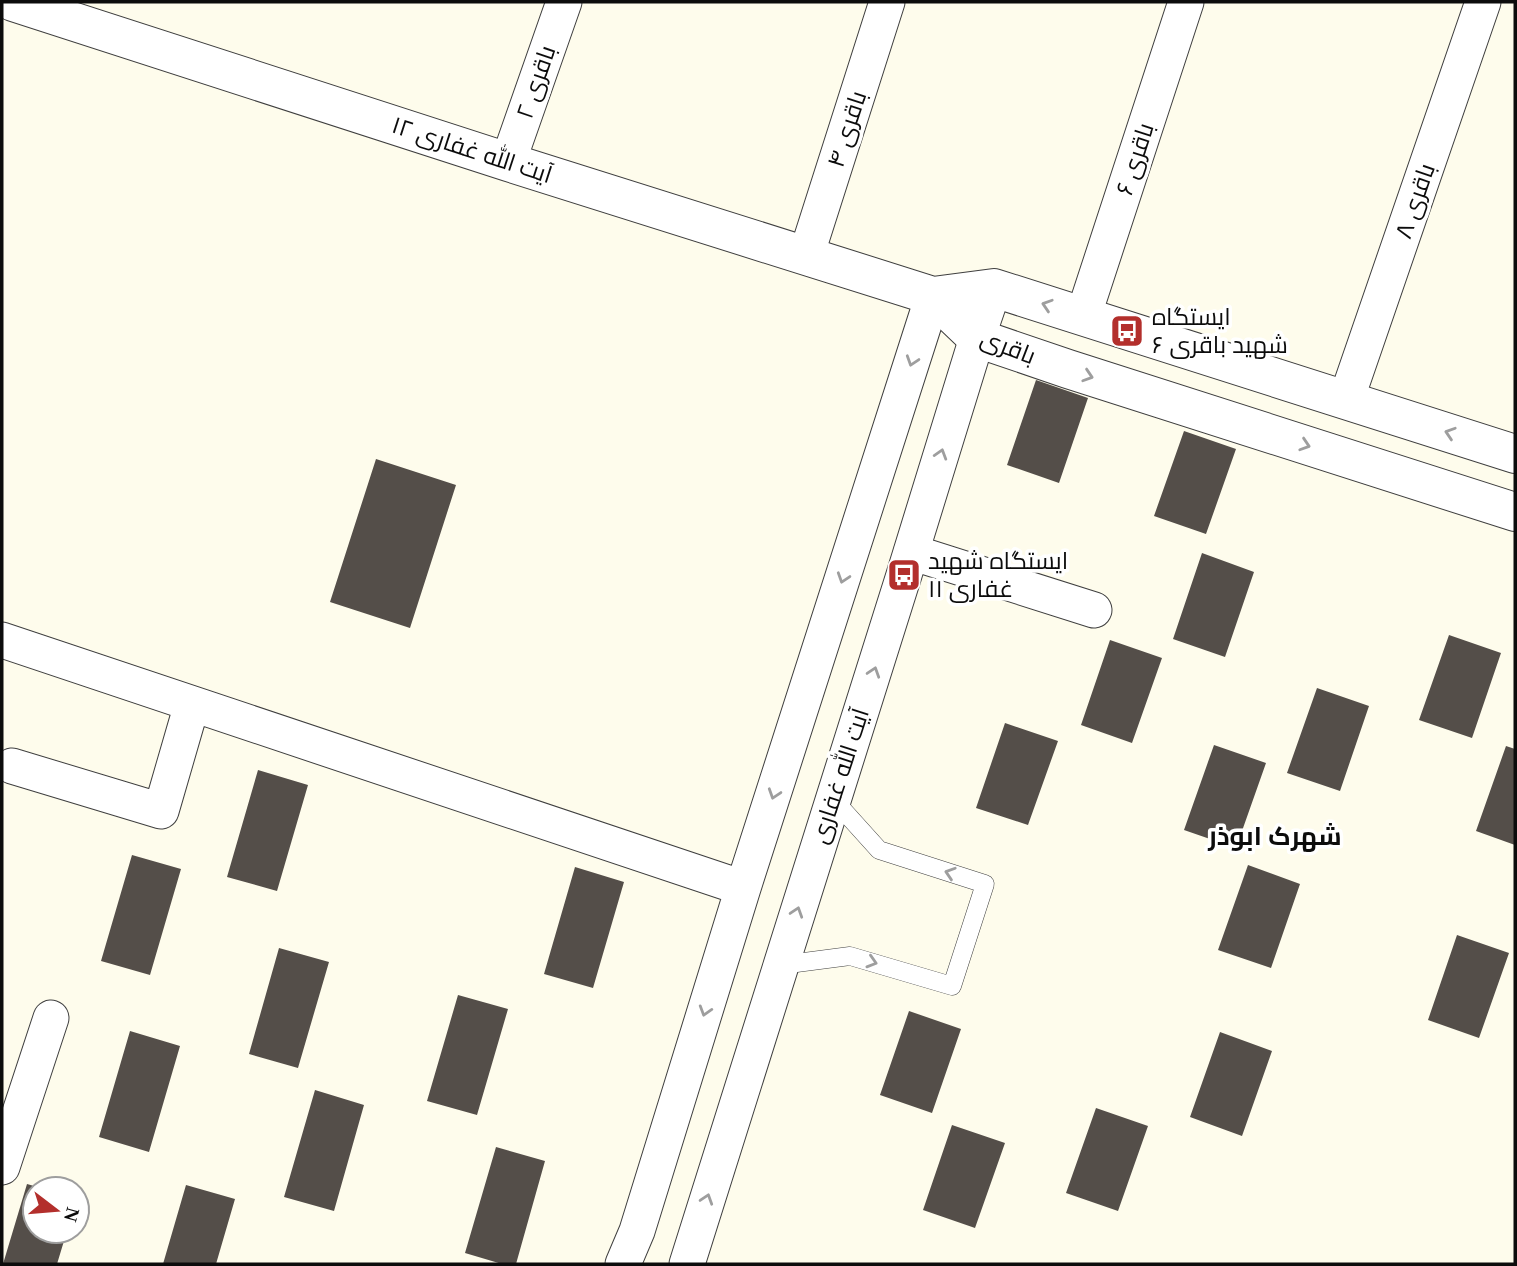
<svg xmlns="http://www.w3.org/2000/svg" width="1517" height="1266" font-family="'Times New Roman',Cairo,serif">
<rect width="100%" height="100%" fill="#fefcec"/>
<path fill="#544e49" d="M1036 380 1088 398 1059 483 1007 465Z
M1184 431 1236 449 1206 534 1154 516Z
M376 459 456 485 410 628 330 602Z
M1202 553 1254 572 1225 657 1173 639Z
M1449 635 1501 653 1472 738 1419 720Z
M1110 640 1162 658 1132 743 1081 725Z
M1317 688 1369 706 1340 791 1287 773Z
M1005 723 1058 741 1028 825 976 808Z
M1214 745 1266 763 1236 848 1184 830Z
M1506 746 1515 749V845L1476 831Z
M258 770 308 785 277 891 227 877Z
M132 855 181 869 150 975 101 961Z
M1248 865 1300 884 1271 968 1218 950Z
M575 867 624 882 593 988 544 974Z
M1457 935 1509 953 1479 1038 1428 1020Z
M279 948 329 962 298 1068 249 1054Z
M458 995 508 1009 477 1115 427 1101Z
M909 1011 961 1029 932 1113 880 1095Z
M130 1031 180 1046 149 1152 99 1137Z
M1220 1032 1272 1051 1242 1136 1190 1117Z
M315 1090 364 1105 334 1211 284 1197Z
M1096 1108 1148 1126 1118 1211 1066 1193Z
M952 1125 1005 1143 975 1228 923 1210Z
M496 1147 545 1161 516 1264H502L465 1253Z
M27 1184 41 1188 35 1189V1231H67L57 1264H3Z
M186 1185 235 1199 216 1264H163Z"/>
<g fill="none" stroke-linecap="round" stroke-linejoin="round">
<defs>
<path id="service" d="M781 965 850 956 952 986 985 884 879 850 833 799"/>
<path id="minor" d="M508 162 564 2
M806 256 887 2
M1083 317 1186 2
M1346 400 1483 2
M911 552 1094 610
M2 640 743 888
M12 766 161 811 192 704
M2 1167 51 1018
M623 1264 637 1231 743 888 933 296
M687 1264 904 575 977 338 994 288"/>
<path id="tertiary" d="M13 2 508 162 933 296 994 288 1515 454
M933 296 977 338 1068 369 1515 512"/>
</defs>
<use href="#service" stroke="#3f3f3f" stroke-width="19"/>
<use href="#minor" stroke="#3f3f3f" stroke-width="37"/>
<use href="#tertiary" stroke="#3f3f3f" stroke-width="40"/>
<use href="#service" stroke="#fff" stroke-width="18"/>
<use href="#minor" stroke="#fff" stroke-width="35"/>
<use href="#tertiary" stroke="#fff" stroke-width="38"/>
</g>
<defs><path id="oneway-chevron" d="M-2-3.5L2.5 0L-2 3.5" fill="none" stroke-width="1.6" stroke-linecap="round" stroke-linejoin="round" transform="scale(1.75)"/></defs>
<g stroke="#9e9e9e">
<use href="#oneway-chevron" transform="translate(1047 305) rotate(-162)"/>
<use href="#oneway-chevron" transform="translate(912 361) rotate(108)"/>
<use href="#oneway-chevron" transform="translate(1088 376) rotate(18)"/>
<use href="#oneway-chevron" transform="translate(1450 433) rotate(-162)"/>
<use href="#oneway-chevron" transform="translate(1305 445) rotate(18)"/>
<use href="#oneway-chevron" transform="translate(941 454) rotate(-73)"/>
<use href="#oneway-chevron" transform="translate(843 578) rotate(108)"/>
<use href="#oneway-chevron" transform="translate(874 672) rotate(-72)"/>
<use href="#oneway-chevron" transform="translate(774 794) rotate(108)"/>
<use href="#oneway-chevron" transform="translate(950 873) rotate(-162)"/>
<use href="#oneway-chevron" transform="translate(797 912) rotate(-72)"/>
<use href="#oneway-chevron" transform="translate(872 962) rotate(17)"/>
<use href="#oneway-chevron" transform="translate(705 1011) rotate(107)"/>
<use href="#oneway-chevron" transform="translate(707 1199) rotate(-72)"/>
</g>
<defs>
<symbol id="bus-square" viewBox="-11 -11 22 22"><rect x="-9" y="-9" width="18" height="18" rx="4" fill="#b32f2c" stroke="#fff"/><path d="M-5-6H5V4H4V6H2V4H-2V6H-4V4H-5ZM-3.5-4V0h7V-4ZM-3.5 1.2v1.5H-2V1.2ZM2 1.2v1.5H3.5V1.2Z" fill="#fff"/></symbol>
</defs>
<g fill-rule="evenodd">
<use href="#bus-square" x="1108" y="312" width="38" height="38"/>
<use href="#bus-square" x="885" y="556" width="38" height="38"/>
</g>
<g text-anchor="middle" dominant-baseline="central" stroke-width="7" stroke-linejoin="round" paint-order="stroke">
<g font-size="24" fill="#0c0c0c" stroke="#fff">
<text transform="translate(536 82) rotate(-71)">باقری ۲</text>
<text transform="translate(847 129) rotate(-72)">باقری ۴</text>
<text transform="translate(472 150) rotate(18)">آیت الله غفاری ۱۲</text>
<text transform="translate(1135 159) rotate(-72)">باقری ۶</text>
<text transform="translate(1415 201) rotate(-71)">باقری ۸</text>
<text transform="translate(1008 347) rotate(21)">باقری</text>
<text transform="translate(840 776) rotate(-72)">آیت الله غفاری</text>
</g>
<g font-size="24" fill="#0c0c0c" stroke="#fff" text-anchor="start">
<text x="1152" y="317">ایستگاه<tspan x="1152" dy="28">شهید باقری ۶</tspan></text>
<text x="928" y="561">ایستگاه شهید<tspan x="928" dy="28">غفاری ۱۱</tspan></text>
</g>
<g font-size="26" font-weight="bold" fill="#0c0c0c" stroke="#fff">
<text x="1275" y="836">شهرک ابوذر</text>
</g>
</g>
<rect width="1517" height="1266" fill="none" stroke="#0c0c0c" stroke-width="7"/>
<g transform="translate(56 1210) rotate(106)"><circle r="33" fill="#ffffff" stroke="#9e9e9e" stroke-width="2"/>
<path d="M0-5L12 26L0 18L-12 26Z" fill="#b32f2c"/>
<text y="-10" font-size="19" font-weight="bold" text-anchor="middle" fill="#0c0c0c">N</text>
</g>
</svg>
